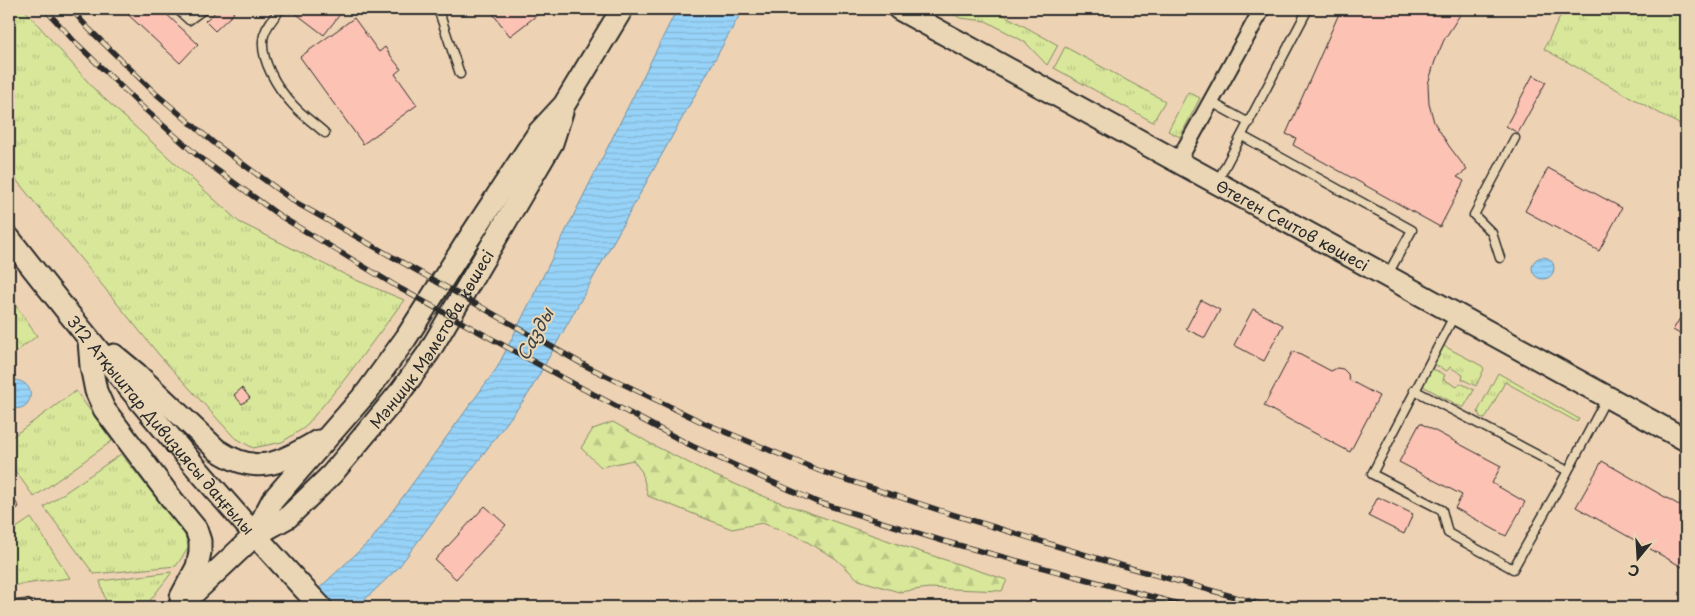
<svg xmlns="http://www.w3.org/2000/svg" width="1695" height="616" font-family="'Playpen Sans',sans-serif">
<defs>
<pattern id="grass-tufts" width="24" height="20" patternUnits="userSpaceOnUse" patternTransform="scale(1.25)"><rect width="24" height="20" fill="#d8e79a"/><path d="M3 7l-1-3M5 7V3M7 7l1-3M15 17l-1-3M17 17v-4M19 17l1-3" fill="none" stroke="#bac685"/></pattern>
<pattern id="forest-firs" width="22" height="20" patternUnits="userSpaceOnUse" patternTransform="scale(1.25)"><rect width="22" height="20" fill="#d8e79a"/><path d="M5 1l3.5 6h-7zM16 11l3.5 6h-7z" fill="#bac685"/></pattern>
<pattern id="water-rules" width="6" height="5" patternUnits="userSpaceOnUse" patternTransform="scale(1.25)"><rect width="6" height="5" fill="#97d3f8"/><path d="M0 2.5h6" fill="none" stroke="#82b5d5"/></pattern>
</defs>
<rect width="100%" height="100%" fill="#eed2b4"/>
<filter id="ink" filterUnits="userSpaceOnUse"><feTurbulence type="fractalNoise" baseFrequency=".02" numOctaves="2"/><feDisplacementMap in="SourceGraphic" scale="10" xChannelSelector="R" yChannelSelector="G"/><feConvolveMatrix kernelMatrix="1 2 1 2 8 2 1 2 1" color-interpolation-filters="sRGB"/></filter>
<g filter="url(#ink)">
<path fill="url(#grass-tufts)" stroke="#828962" d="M9 9H24L95 90 239 222 356 280 404 300 341 384 304 428 282 442 253 448 234 437 160 356 9 171Z
M945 9H993L1058 45 1047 65 1025 42 986 21 960 18Z
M1564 9H1686V128L1544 49Z
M1065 47 1165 101 1153 122 1054 68Z
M1188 92 1200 98 1180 137 1168 131Z
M9 296 37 336 9 357Z
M1442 345 1482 366 1484 369 1476 386 1462 379 1463 375 1450 367 1447 371 1431 363Z
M1429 367 1445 375 1443 379 1457 387 1460 383 1474 390 1464 407H1461L1421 385Z
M1498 373 1579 419 1577 422 1505 382 1485 419 1480 417 1478 411Z
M76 391 112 441 34 497 9 462V439Z
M121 454 184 533 189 547 176 566 94 574 44 507Z
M31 518 70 578 9 586V533Z
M172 572 145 607H95L106 602 100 581Z"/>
<path fill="url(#forest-firs)" stroke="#828962" d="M613 422 651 444 711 474 768 498 909 548 1007 580 1002 591 929 588 899 592 859 580 835 558 797 536 762 523 732 529 648 496 642 472 633 460 601 467 581 448 593 429Z"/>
<path fill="url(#water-rules)" stroke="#6c90a6" d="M677 9H743L529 393 398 568 357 607H299L372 539 497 368Z
M1532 268a11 11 0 1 1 22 0a11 11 0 1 1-22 0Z
M15 380C40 383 32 416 9 407V382Z"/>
<path fill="#fcc2b4" stroke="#2b2b2b" d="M122 9H161L198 44 180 63Z
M219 9H230L234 13 215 31 205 21Z
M290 9H344L324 35Z
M489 9H545L510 36Z
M1341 9H1460L1463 10 1444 40 1435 61 1428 84 1429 104 1434 122 1449 146 1467 170 1457 177 1464 181 1440 227 1293 145 1296 138 1286 134Z
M354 18 379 52 385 47 393 59 401 69 395 74 417 105 363 144 300 57Z
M1533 75 1546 82 1518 133 1506 126Z
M1548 168 1622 208 1599 251 1525 211Z
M1201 300 1220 310 1205 338 1186 329Z
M1253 309 1283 325 1264 361 1234 345Z
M1683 313 1686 315V334L1685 337 1673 330Z
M1293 351 1331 371 1337 368 1343 369 1348 374 1349 380 1379 396 1350 452 1264 406Z
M242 388 250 398 242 404 234 395Z
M1420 423 1501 466 1492 483 1525 502 1506 536 1455 508 1462 495 1399 462Z
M1602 461 1686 509V564L1684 568 1576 507Z
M9 492 19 507 9 514Z
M1378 497 1413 514 1404 534 1368 516Z
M485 506 506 525 456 579 435 560Z"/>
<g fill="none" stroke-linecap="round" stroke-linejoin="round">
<defs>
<path id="service" d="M177 9 189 20 204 9
M281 9C274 17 267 25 264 35 258 58 278 89 293 105 302 115 315 124 325 133
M438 9 460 74
M1211 102 1249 123
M1242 136 1412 230 1388 274
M1217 182 1308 9
M1500 258 1492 233 1474 215 1515 138
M1455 314 1372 474 1442 510 1448 533 1513 569 1568 471 1606 399
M1414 390 1568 471
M9 606 27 604 29 607"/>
<path id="minor" d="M1177 163 1262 9"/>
<g id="secondary">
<path id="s1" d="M899 9 1686 440"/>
<path id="s2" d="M9 238C108 365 211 490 321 607"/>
<path d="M89 341 91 366 96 391 104 409 174 502 196 529 200 541V552L197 567 181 597"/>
<path d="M114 355 137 374 217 450C258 477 279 463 318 441"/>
<path d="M254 536 272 501 367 392 406 338 466 243 539 132 564 105 622 9"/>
<path id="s3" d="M179 607 254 536 288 517 332 474 401 391 429 352 552 143 562 112"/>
</g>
</defs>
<use href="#service" stroke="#2b2b2b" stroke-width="11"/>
<use href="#minor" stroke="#2b2b2b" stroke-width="19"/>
<use href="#secondary" stroke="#2b2b2b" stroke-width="25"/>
<use href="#service" stroke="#ead6b4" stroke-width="8"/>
<use href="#minor" stroke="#ead6b4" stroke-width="15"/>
<use href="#secondary" stroke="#ead6b4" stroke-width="21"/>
<defs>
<path id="rail" d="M45 9 74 41 140 105 199 157 280 216 401 289 576 385 692 446 817 502 943 541 1190 607
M71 9 89 29 155 93 214 143 295 202 586 366 704 423 820 471 951 514 1116 564 1271 607"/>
</defs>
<use href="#rail" stroke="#2b2b2b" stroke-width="5.5"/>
<use href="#rail" stroke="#ead6b4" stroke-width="4" stroke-dasharray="11" stroke-linecap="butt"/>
</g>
</g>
<g text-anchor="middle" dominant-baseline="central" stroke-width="4" stroke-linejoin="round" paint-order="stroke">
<g font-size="16" fill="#2b2b2b" stroke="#ead6b4">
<text stroke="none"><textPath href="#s1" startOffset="449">Өтеген Сеитов көшесі</textPath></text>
<text stroke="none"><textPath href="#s3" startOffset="372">Мәншүк Мәметова көшесі</textPath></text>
<text stroke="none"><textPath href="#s2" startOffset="241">312 Атқыштар Дивизиясы даңғылы</textPath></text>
</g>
<g font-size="18" font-style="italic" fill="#3b444a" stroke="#ead6b4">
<text transform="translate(534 334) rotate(-61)">Сазды</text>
</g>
</g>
<rect width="1695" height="616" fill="none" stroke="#ead6b4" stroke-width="30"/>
<rect x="15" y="15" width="1665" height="586" fill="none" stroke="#2b2b2b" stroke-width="2" filter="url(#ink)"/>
<g transform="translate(1638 558) rotate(198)" stroke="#ead6b4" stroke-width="4" paint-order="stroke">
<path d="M0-4L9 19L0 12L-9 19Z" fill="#2b2b2b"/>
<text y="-8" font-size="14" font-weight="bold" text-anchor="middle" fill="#2b2b2b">С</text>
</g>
</svg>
